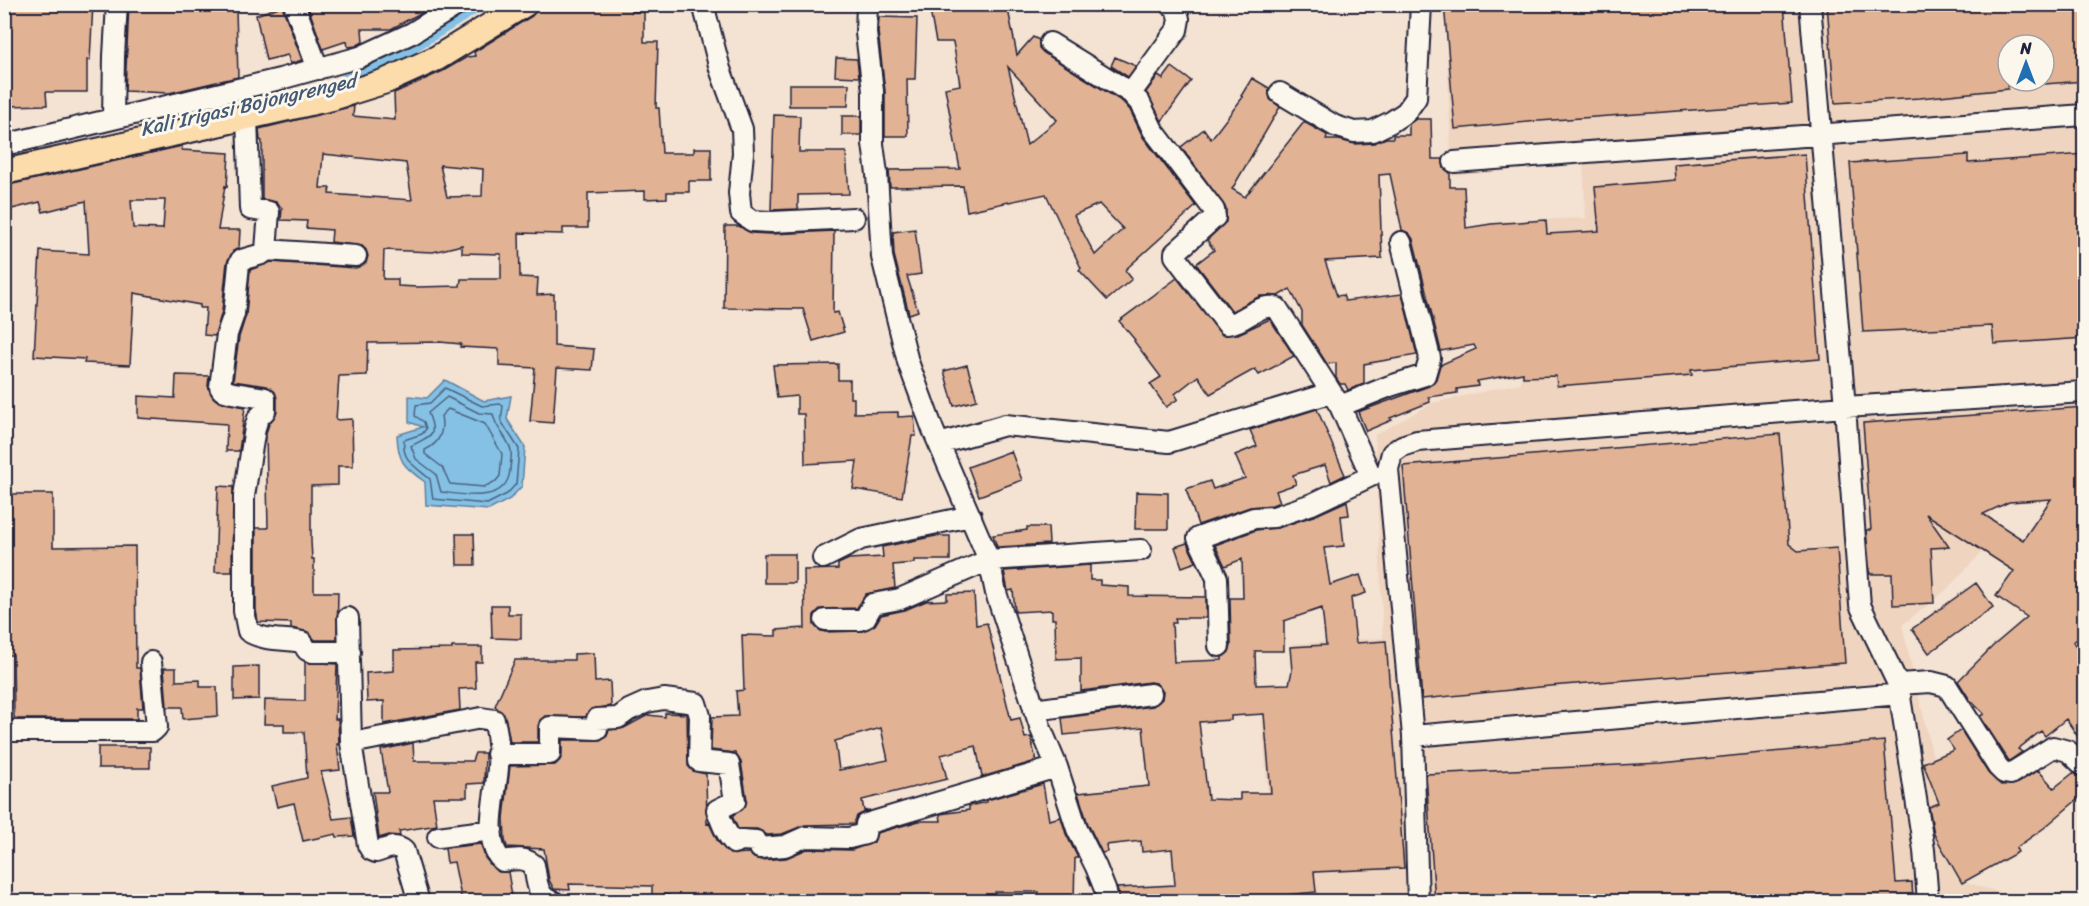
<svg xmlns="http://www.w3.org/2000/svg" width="2089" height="906" font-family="Sriracha,sans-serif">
<rect width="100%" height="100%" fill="#f4e2d2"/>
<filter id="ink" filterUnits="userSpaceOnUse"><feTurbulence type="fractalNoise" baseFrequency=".0167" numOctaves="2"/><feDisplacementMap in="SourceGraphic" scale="12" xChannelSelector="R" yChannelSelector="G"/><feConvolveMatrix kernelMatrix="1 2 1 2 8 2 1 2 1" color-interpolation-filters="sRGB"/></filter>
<g filter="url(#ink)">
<path fill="#efd4bf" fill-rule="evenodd" d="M1445 5H2084V497L1992 505 1983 551 1944 592 1902 625 1962 881 2026 901 1242 902 1239 885 1273 857 1262 721 1294 716 1292 644 1383 638 1375 435 1433 403 1521 383 1523 295 1503 221 1586 218 1583 163 1452 176ZM2008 45H2044V81H2008Z"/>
<path fill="#85c1e5" stroke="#5d81a1" stroke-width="1.5" d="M445 380 484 401 511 396 507 419 525 447 522 486 510 499 489 510 426 505 425 482C404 467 398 462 397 435L423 427 409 422V396L427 398Z"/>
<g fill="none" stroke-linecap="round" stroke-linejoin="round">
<path stroke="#4a627f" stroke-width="1.5" d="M445 388 482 406 500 404 503 406 501 421 519 449 516 484 507 494 487 504 433 499 430 479C416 467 401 460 404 440L422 434 426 429 424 422 415 416 416 405 430 403Z
M447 397 479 413 493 414C495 429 509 438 511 451 512 457 510 465 510 470 507 504 465 495 441 492L436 474 416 459 411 446C431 435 438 437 428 413Z
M448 409 485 424 502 454 500 476 496 481 484 487 450 484 442 467 425 454V450C440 443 444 432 441 416Z"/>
<path stroke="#85c1e5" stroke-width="20" d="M348 83 363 80 413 42 474 4
M4 158 11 157"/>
</g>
<path fill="#e2b294" stroke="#22223b" stroke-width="1.5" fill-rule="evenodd" d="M93 4 90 60H87V92H46L47 105 8 106 4 6Z
M129 4H201V10H236L238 77 169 93 125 91Z
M307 4H428V9L391 29H362L363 42 356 46 348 47 347 41 323 49Z
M559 4H631V12H644V42H658L656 108H659L662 153H694V148H711V181H689V192H667V198L645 199V191L588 193V228H563V234L519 233 520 277 538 278 537 295 554 294V346L594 349 592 370 557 368 553 423 530 421 535 368 499 366V349L460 347 461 344 440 342 368 343 367 375 339 376 336 420 352 419 353 466H338V485L311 486V541L312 559H314V592H338L337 640H315L308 632 291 628V623L258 622 256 610V528H268L266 433 269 424 277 412V398L275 392 267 386 233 381 239 337 246 315 250 270 271 262 356 268 366 263 368 256 366 250 362 246 331 242 332 230 306 228 307 221 281 220 282 208 276 202 262 199V141L260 140 259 129 354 106 353 116 395 120 394 93 443 71 467 57 475 56 474 52 532 16 539 7ZM323 154 406 163 412 200 329 194 330 188H320ZM440 165 483 169 482 196 447 197ZM462 245V253L501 254V279H461L460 286 417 287 398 286V279H383L384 250 433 252Z
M957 4H1007L1017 55 1033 37 1039 40V48L1044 53 1123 102 1130 110 1143 137 1196 206 1125 270 1132 279 1107 300 1079 270 1081 268 1046 194 967 211 963 186 890 187 889 170 960 169 945 88 960 85 955 53 953 42H936L930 11H957ZM1008 67 1057 120 1027 145ZM1099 204 1123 229 1095 255 1074 215Z
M1444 4H1784L1792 103 1539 121 1455 129Z
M1827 4H2085V81L2044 84V45H2008V89L1920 98 1835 103Z
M282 6 302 60 290 64 288 55 266 60 256 15Z
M879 17 917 18 915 79H907L908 136H885V91L878 32Z
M1115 57 1136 66 1128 77 1111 66Z
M836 58 857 59 859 77 835 76Z
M1172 67 1191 81 1162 121 1146 92 1158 76 1163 79Z
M1252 78 1269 88 1270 99 1280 107 1232 189 1245 197 1304 122 1327 135 1326 140H1339L1355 144 1374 143 1386 138H1393V135H1409V124L1416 119H1431L1432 159H1443L1444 168 1450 173V187H1464L1466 228 1491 224 1546 220 1547 234 1599 231 1595 187 1675 180 1674 164 1805 154 1820 359 1691 370 1692 375 1557 386 1556 376 1523 377V373L1477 381 1478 386 1457 389V393L1428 397 1430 402 1390 418 1392 420 1366 431 1358 412 1429 386 1436 379 1440 365 1476 349 1474 345 1441 351 1413 239 1409 233 1402 230 1390 174 1379 175 1382 258 1325 261 1337 296 1343 295 1345 301 1402 294 1417 355 1364 364V384L1348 390 1345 384H1340L1336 378V363L1327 364 1302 325V312L1290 289 1278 296H1260L1232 311 1196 264 1214 250 1207 240 1226 222V208L1181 147 1204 129 1211 139 1243 97 1241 96Z
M789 84H849L848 106H789Z
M774 115 800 116 799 152H846L849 194 798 195V209L771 210Z
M842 116H861V135H842Z
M182 146V150L229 153 227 187 225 186 218 230H240L239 248 233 251 227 262 222 311 215 336 204 335 206 308H200V305L134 293 130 365 84 363 85 359 34 356 40 251 89 254 86 201 43 212 40 202 4 211V186ZM131 200H165L163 229 133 228Z
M2085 154V338L1994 344 1992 326 1863 332 1850 163 1968 155V163Z
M725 226H739L751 233 771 234 834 231 833 313 838 312 844 332 813 341 803 309 724 308Z
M915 229 921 274 907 276 918 311 909 314 894 255 893 232Z
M1177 278 1222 335 1238 334 1270 319 1294 356 1259 375 1255 369 1210 394 1198 376 1175 394 1178 399 1166 407 1150 384 1161 377 1134 341 1135 340 1119 321Z
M838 364V380H850V398H854V413L898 412V417L914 416 916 436H912L902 497 853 489 857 461 805 464 804 414H797V396L777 398 773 365Z
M967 365 977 400 954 406 944 371Z
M176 375 209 376 208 386 213 397 219 402 245 407 239 451H226L227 424 138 418V396L175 398Z
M2085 407V634L2073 642 2085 659V747L2066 719 2045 736 2041 731 2018 749 2022 752 2009 761 1980 716 1984 714 1970 700 1958 681 1993 646 2027 617 1996 596 2014 571 1926 514 1949 547 1931 548 1934 603 1893 605 1892 574H1870L1866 530H1871L1863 423ZM2051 499 2023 540 1983 514 2009 502Z
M1317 409 1345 475 1331 482 1325 465 1293 475 1296 484 1276 491 1280 502 1272 505 1250 507 1198 525 1186 489 1210 481 1213 489 1245 478 1235 455 1257 446 1250 430Z
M1780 434 1789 544 1798 551 1837 548 1845 663 1550 686 1422 699 1403 466Z
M1011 451 1022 480 979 496 968 467Z
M218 486 233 487 232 572H215Z
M1136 492 1168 493V529H1135Z
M4 494H53V547L135 546 136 668H140L143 708H137V719H14L13 655H4Z
M1347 501 1349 515 1341 516 1344 546 1324 548 1330 585 1360 575 1366 593 1351 598 1356 643 1386 641 1404 868 1314 872 1316 892 1236 900V902H1120L1117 888 1175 885 1172 849 1142 852 1141 841 1106 845 1107 852 1102 853 1088 824 1078 793 1149 786 1143 727 1064 735 1062 718 1153 706 1162 699 1163 692 1156 683 1150 682 1081 691V658L1056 659 1055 619H1052V610L1015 612 1013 590 1008 591 1004 571 1090 565V580H1100V585L1129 587V596L1206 597V618H1175L1176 623H1172L1174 662 1222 660V657L1229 652 1231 646 1230 598H1243L1242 559 1225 566 1215 545 1256 530 1278 528 1316 515ZM1322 608 1326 645 1290 647 1292 671 1289 684 1256 685 1255 651H1284V621ZM1264 714 1271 793H1240V800L1208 799 1199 722 1231 720V716Z
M1027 527H1048L1049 544 997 547 993 535 1027 530Z
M456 534H474L475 565H457Z
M936 536H950V560H914V563L893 565 895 588 866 594 857 608 820 609 814 615V625L819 630 825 632 862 631 875 625 881 615 905 610 926 601 947 600V594L974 593 976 625 987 623 1011 720 1020 718 1025 738 1031 737 1036 761 982 777 976 746 941 755 947 779 862 800 864 811 870 810 857 816 854 824 805 825 782 834 767 835 757 829H738L732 816 745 807 747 800 741 762 735 753 711 750 712 717 738 716 736 691 744 690 742 635 776 636V630L805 628 804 570 838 569V564L849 559 883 557 882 547ZM881 728 888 760 839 770 835 741Z
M1187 543 1196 562 1182 567 1175 547Z
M764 554H795V583H764Z
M1976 583 1993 607 1929 653 1912 629Z
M491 605H508V614H521V639L492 638Z
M452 647H482V662H475L476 688 459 689 460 710 384 724V701L367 702 366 673 394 671V650L452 649Z
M594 653 595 682 610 681 611 706 591 709 586 717 545 716 540 720 538 726V742H510L505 716 495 706 515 660H574V654Z
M305 662 337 664 335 719H338L339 744H337L340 770 321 772 333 819 351 817 354 836 337 837 336 834 303 841 294 803 277 807 272 786 307 778 304 732H284V724H264L265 700 305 701Z
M259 666V699L234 700V667Z
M164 668H176V681L200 680V687H217L218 716 183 719 182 707H167Z
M665 713 687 714 688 766 693 771 706 774 707 824 709 823 718 842 730 854 749 853 754 858 761 860 786 858 807 849 852 850 874 842 877 833 919 821H941L940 814 969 810V806L987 802V800L1043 784 1049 820 1061 817 1066 834 1078 858H1075L1074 902H1039V892H995L996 902H893V899L854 902H703V897H669V895H652V886L569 884 570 890 554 889 549 880 544 849 507 847 505 840 504 818 510 766 555 765 560 760 562 755V740H602L607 736 609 730 624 728 648 715 665 717Z
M1961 730 1988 773 2001 785 2016 784 2038 770 2054 788 2073 773 2085 778V793L2044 828 2016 848 2018 852 1962 883 1934 834 1929 807 1939 803 1923 763 1954 750 1947 740Z
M1884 741 1896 883 1912 882 1913 902H1435L1426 774 1661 763Z
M413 743 414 761H472L475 753H485L484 783 467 784V797H433L437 825 399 831 400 836 389 835 379 838 373 792H388L381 750Z
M98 747H150V768H98Z
M481 844 485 858 494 869 499 872H508L513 902H486L485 898 462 902 454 862 447 863 445 848Z"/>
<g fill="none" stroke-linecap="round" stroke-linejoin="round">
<defs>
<path id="minor" d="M294 4 318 69
M703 4 720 69 742 129 743 153 739 193 741 213 752 221 772 222 854 218
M867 4 866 33 873 91V144L877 174 882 257 908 362 933 430 989 560 996 593 1041 729 1057 767 1077 829 1096 867 1106 892 1108 902
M1810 4 1845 407 1860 605 1898 684 1924 850 1928 902
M1050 43 1131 93 1140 103 1153 130 1214 210 1215 217 1175 253V256L1227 324C1245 323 1260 301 1277 308L1340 406 1371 476 1312 504 1274 517 1254 518 1198 538 1217 578 1219 646
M1131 93 1177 30 1179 19 1176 7 1170 4
M1280 93 1335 126 1354 132 1373 131 1391 122 1406 112 1416 98 1421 4
M247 117 250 209 269 212 266 250 262 254 241 260 239 264 234 314 227 334 220 387 222 390 233 393 265 398V411L258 418 255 428 244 496V611L248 631C265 642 284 638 302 642L307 650 312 652H350
M113 119 114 56 117 4
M4 145 280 79 360 57 412 33 459 4
M1454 162 2084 115
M266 250 356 256
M1340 406 1390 386 1425 375 1430 358 1401 242
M939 444 1005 425 1169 442 1330 393
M823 558 861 539 971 516
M348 618 351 743 368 845 371 850 376 852C387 849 395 843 404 851L419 902
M825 620H859L865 618 873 604 900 599 989 560 1141 550
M1898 684 1931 682 1947 686 1998 767 2004 773 2010 774 2053 747 2068 751 2084 766
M1034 710 1151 694
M4 731H153L157 727 151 662
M1413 736 1900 694
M351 743 481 718 494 720C498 734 499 752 498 767 497 791 481 845 503 861 515 859 525 857 534 865 537 880 536 898 554 902
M497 754H550V727L597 729V719L618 718 629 710 647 702 664 699 696 703 700 716 699 761 729 764 735 801 717 810C721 821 725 833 734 843L742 840 756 841 760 848 785 846 805 837 849 838 865 834 866 824 1057 767
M438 837 492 830
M1418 902 1413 736 1388 469 1392 453 1402 446 1417 441 1845 407 2084 392"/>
<path id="major" d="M4 172 332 98 386 81 437 58 525 4"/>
</defs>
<use href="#minor" stroke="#22223b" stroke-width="24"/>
<use href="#major" stroke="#22223b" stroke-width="28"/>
<use href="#minor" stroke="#fbf7ec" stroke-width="20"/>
<use href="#major" stroke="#fddcac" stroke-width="24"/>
</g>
</g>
<g text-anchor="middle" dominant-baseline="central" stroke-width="6" stroke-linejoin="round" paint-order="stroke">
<g font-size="20" font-style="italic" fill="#455a76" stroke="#fbf7ec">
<text transform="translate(248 105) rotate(-13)">Kali Irigasi Bojongrenged</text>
</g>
</g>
<rect width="2089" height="906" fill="none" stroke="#fbf7ec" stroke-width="24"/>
<rect x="12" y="12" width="2065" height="882" fill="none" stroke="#22223b" stroke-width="2" filter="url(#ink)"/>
<g transform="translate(2026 63)"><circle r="28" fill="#fbf7ec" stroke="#a4a2a5" stroke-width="1.5"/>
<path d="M0-4.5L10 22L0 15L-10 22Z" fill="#1f6fb2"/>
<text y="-9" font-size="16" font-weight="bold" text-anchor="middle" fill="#22223b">N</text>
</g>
</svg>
